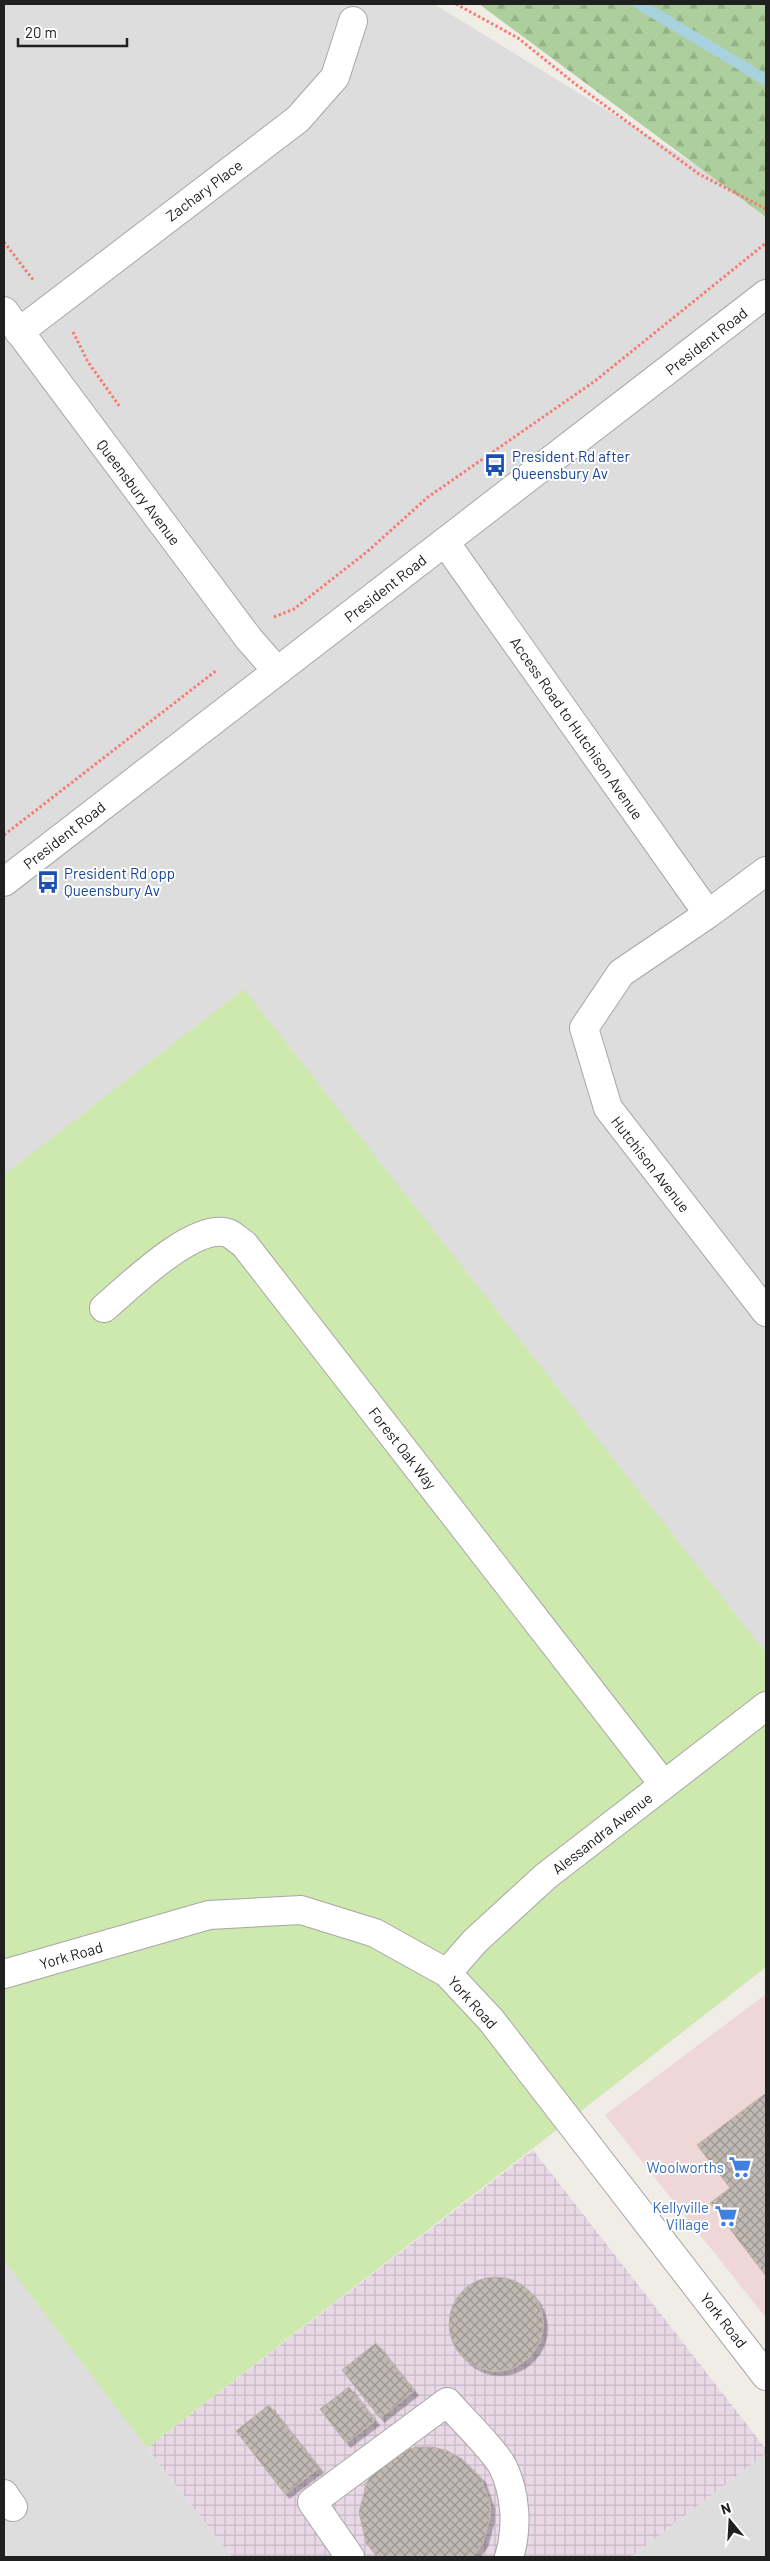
<svg xmlns="http://www.w3.org/2000/svg" width="770" height="2561" font-family="Barlow,sans-serif">
<defs>
<pattern id="industrial-grid" width="8" height="8" patternUnits="userSpaceOnUse" patternTransform="scale(1.25)"><rect width="8" height="8" fill="#e9d9e7"/><path d="M0 4h8M4 0v8" fill="none" stroke="#c8bac6"/></pattern>
<pattern id="forest-firs" width="22" height="20" patternUnits="userSpaceOnUse" patternTransform="scale(1.25)"><rect width="22" height="20" fill="#adcf9d"/><path d="M5 1l3.5 6h-7zM16 11l3.5 6h-7z" fill="#95b187"/></pattern>
<pattern id="building-cross-hatch" width="8" height="8" patternUnits="userSpaceOnUse" patternTransform="scale(1.25)"><rect width="8" height="8" fill="#c1b9b3"/><path d="M0 0l8 8M0 8l8-8" fill="none" stroke="#9c9691"/></pattern>
<filter id="shadow"><feDropShadow dx="4.5" dy="4.5" stdDeviation="0" flood-color="#0004"/></filter>
</defs>
<rect width="100%" height="100%" fill="#f0ede7"/>
<path fill="#dedddd" d="M4 4H434L766 208V1967L147 2448 232 2557H4Z
M766 2453V2557H631Z"/>
<path fill="#f0d7d7" d="M766 1994V2318L605 2115Z"/>
<path fill="url(#industrial-grid)" d="M533 2150 766 2449V2453L631 2557H232L147 2448Z"/>
<path fill="#cde9ae" d="M244 989 766 1653V1967L147 2448 4 2260V1175Z"/>
<path fill="url(#forest-firs)" d="M479 4H766V217Z"/>
<g fill="none" stroke-linecap="round" stroke-linejoin="round">
<path stroke="#a8d2dd" stroke-width="11" d="M639 4 766 80"/>
</g>
<path fill="url(#building-cross-hatch)" stroke="#c2b3a9" filter="url(#shadow)" d="M766 2093V2276L710 2203 730 2188 697 2145Z
M449 2324a47 47 0 1 1 94 0a47 47 0 1 1-94 0Z
M376 2343 414 2391 380 2418 342 2370Z
M349 2387 375 2421 346 2443 320 2409Z
M269 2405 319 2468 285 2494 236 2431Z
M417 2447H433L448 2451 462 2459 481 2478 490 2504V2517L483 2543 472 2557H377L366 2543 359 2512 367 2482 376 2469 402 2451Z"/>
<g fill="none" stroke-linecap="round" stroke-linejoin="round">
<defs>
<path id="minor" d="M4 311 249 639 277 671
M19 332 298 119 335 77 353 21
M445 542 708 914
M766 871 708 914 621 973 584 1028 608 1108 766 1312
M4 882 766 294
M104 1308C129 1287 194 1222 228 1233 233 1235 239 1241 244 1244L664 1785
M447 1973 475 1941 546 1876 766 1706
M4 1974 209 1915 301 1910 375 1933 447 1973 491 2020 766 2376
M4 2494 13 2507
M350 2557 312 2502 447 2402C461 2418 495 2451 503 2467 516 2494 518 2529 509 2557"/>
</defs>
<use href="#minor" stroke="#a7a7a7" stroke-width="30"/>
<path stroke="#f77b72" stroke-width="3" stroke-dasharray="2.5 2.5" stroke-linecap="butt" d="M456 4 518 38 574 83 699 174 766 209
M4 242 34 281
M73 332 88 362 120 407
M274 617 294 609 368 551 428 497 595 381 766 243
M4 835 217 670"/>
<use href="#minor" stroke="#fff" stroke-width="28"/>
</g>
<defs>
<symbol id="bus-bare" viewBox="-9 -9 18 18"><path d="M-5-6H5V4H4V6H2V4H-2V6H-4V4H-5ZM-3.5-4V0h7V-4ZM-3.5 1.2v1.5H-2V1.2ZM2 1.2v1.5H3.5V1.2Z" fill="#1a4fb4" stroke="#fff" stroke-width="2.5" paint-order="stroke"/></symbol>
<symbol id="supermarket-bare" viewBox="-9 -9 18 18"><path d="M-6-5.5h2.5l.6 2H6L4.5 2H-2.5L-4.4-4H-6ZM-1.5 3.2a1.3 1.3 0 1 0 .1 0ZM3 3.2a1.3 1.3 0 1 0 .1 0Z" fill="#3f7fe0" stroke="#fff" stroke-width="2.5" paint-order="stroke"/></symbol>
</defs>
<g fill-rule="evenodd">
<use href="#bus-bare" x="479" y="449" width="32" height="32"/>
<use href="#bus-bare" x="32" y="866" width="32" height="32"/>
<use href="#supermarket-bare" x="724" y="2151" width="32" height="32"/>
<use href="#supermarket-bare" x="710" y="2200" width="32" height="32"/>
</g>
<g text-anchor="middle" dominant-baseline="central" stroke-width="4" stroke-linejoin="round" paint-order="stroke">
<g font-size="15" fill="#202020" stroke="#fff">
<text transform="translate(204 190) rotate(-37)">Zachary Place</text>
<text transform="translate(706 341) rotate(-38)">President Road</text>
<text transform="translate(139 492) rotate(53)">Queensbury Avenue</text>
<text transform="translate(385 588) rotate(-38)">President Road</text>
<text transform="translate(577 728) rotate(55)">Access Road to Hutchison Avenue</text>
<text transform="translate(64 835) rotate(-38)">President Road</text>
<text transform="translate(651 1164) rotate(52)">Hutchison Avenue</text>
<text transform="translate(403 1448) rotate(52)">Forest Oak Way</text>
<text transform="translate(602 1833) rotate(-38)">Alessandra Avenue</text>
<text transform="translate(71 1955) rotate(-16)">York Road</text>
<text transform="translate(473 2002) rotate(48)">York Road</text>
<text transform="translate(724 2320) rotate(52)">York Road</text>
</g>
<g font-size="15" fill="#164399" stroke="#fff" text-anchor="start">
<text x="512" y="456">President Rd after<tspan x="512" dy="17">Queensbury Av</tspan></text>
<text x="64" y="873">President Rd opp<tspan x="64" dy="17">Queensbury Av</tspan></text>
</g>
<g font-size="15" fill="#366cbe" stroke="#fff" text-anchor="end">
<text x="724" y="2167">Woolworths</text>
<text x="709" y="2207">Kellyville<tspan x="709" dy="17">Village</tspan></text>
</g>
</g>
<rect width="770" height="2561" fill="none" stroke="#202020" stroke-width="10"/>
<g transform="translate(730 2521) rotate(342)" stroke="#ffffff" stroke-width="4" paint-order="stroke">
<path d="M0-4L9 19L0 12L-9 19Z" fill="#202020"/>
<text y="-8" font-size="14" font-weight="bold" text-anchor="middle" fill="#202020">N</text>
</g>
<path d="M18 38v8h109v-8" fill="none" stroke="#202020" stroke-width="2.5"/>
<text x="25" y="38" font-size="15" fill="#202020" stroke="#ffffff" stroke-width="4" paint-order="stroke">20 m</text>
</svg>
